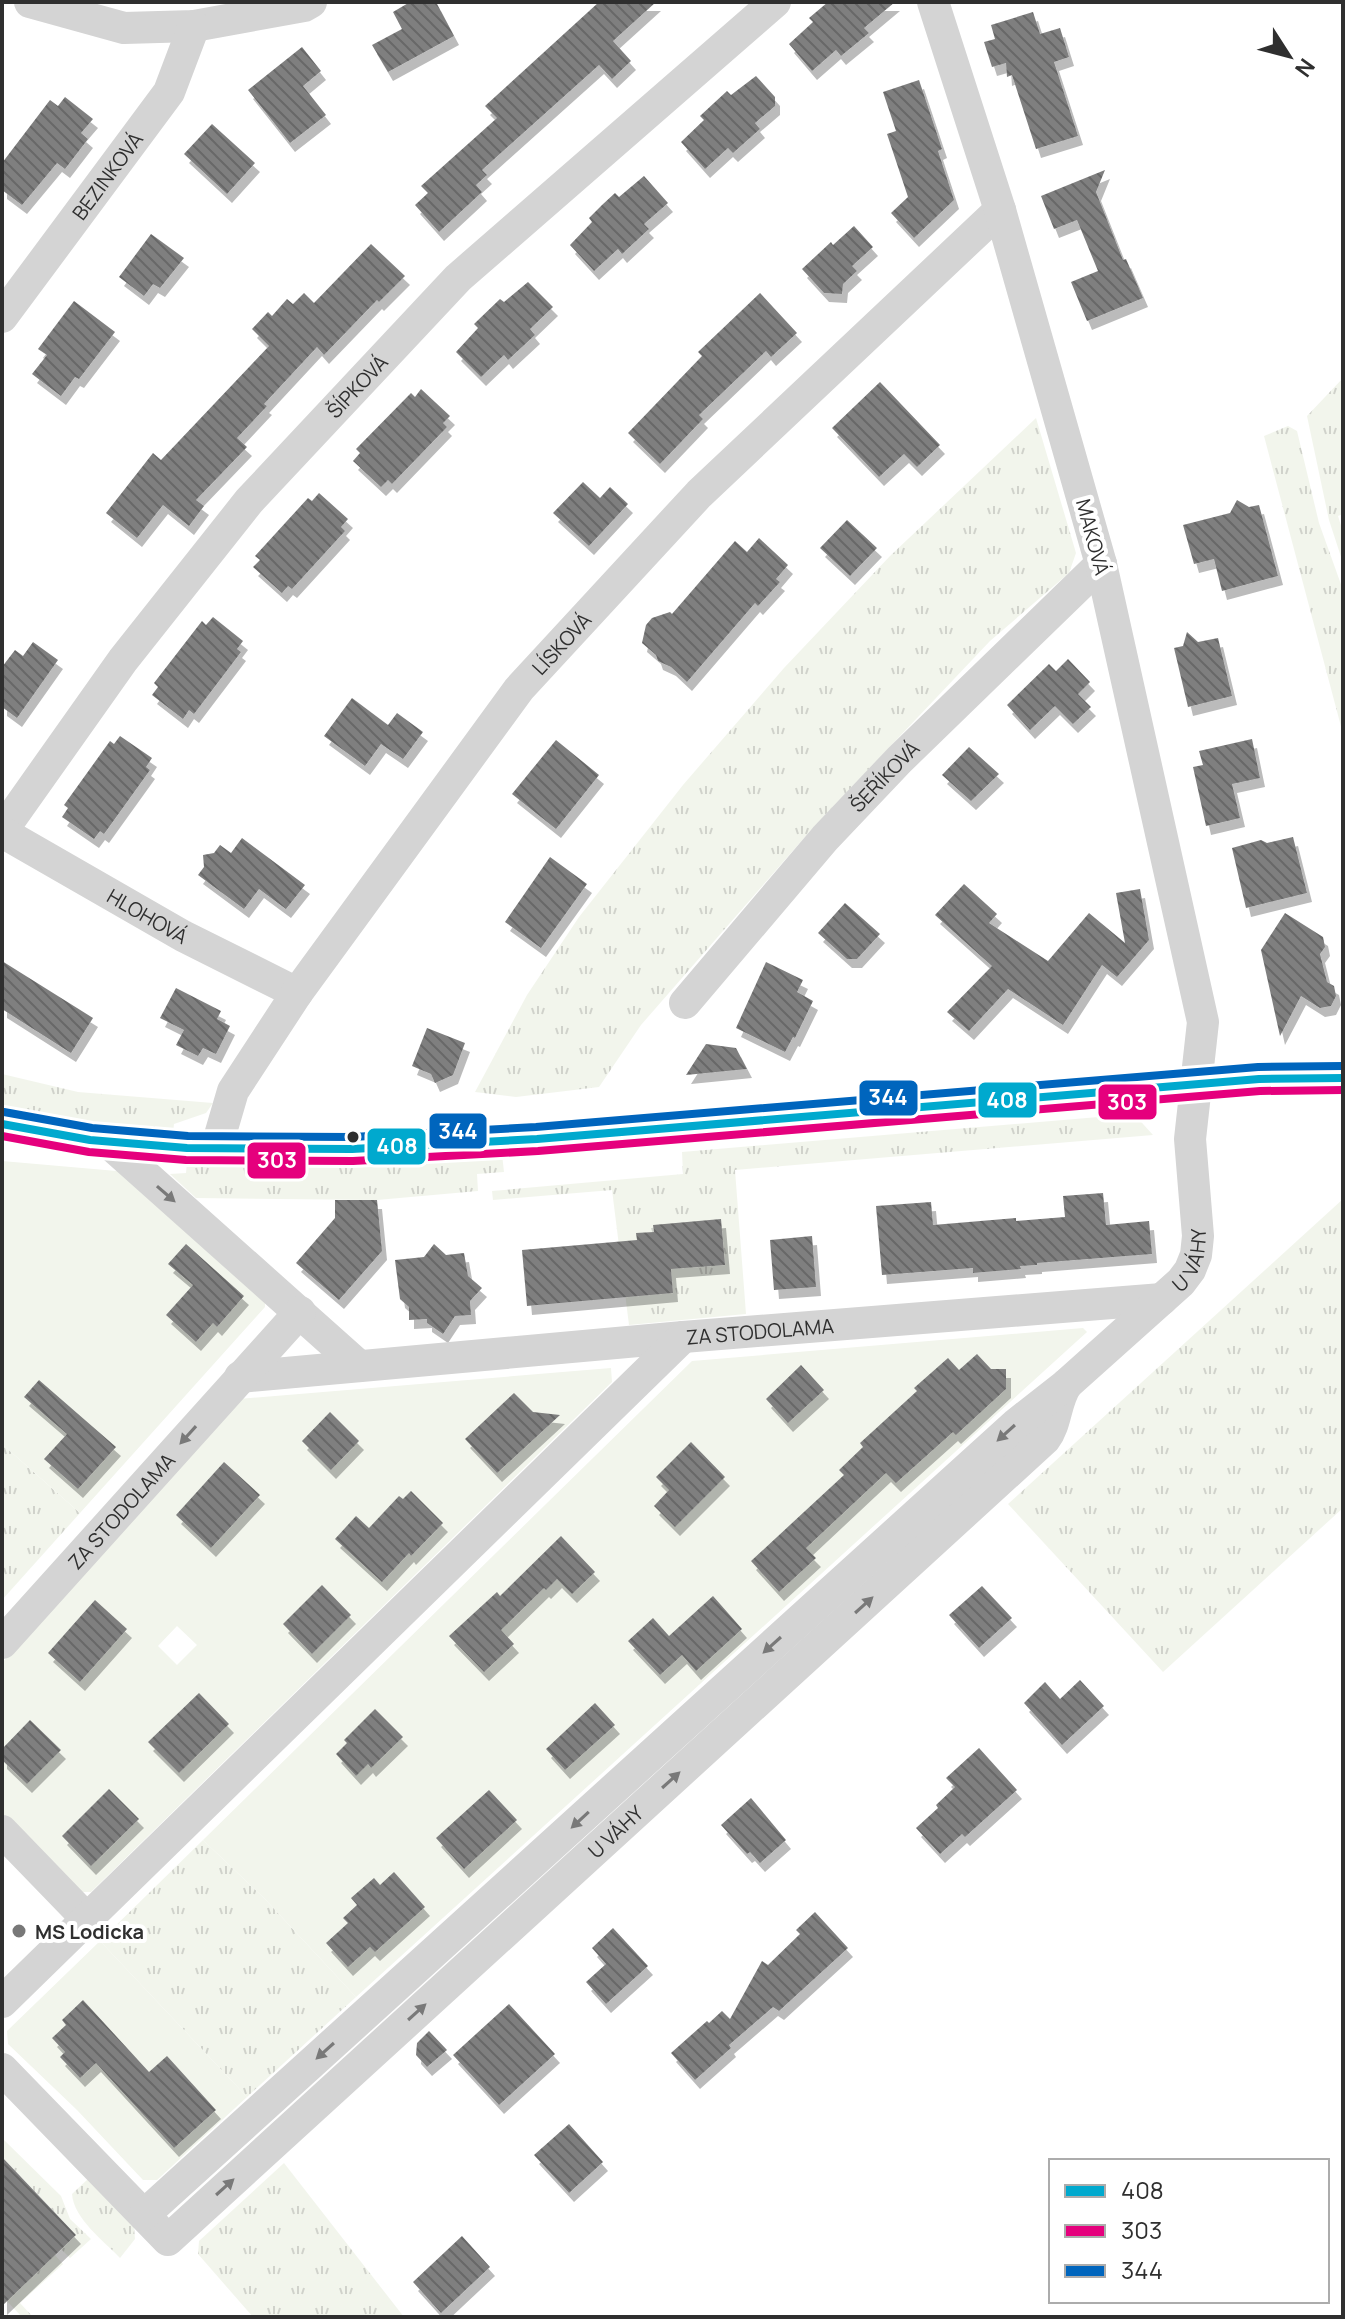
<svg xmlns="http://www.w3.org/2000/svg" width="1345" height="2319" font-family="Manrope,sans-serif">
<defs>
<pattern id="grass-tufts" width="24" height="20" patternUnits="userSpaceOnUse" patternTransform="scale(2)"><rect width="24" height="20" fill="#f2f5ec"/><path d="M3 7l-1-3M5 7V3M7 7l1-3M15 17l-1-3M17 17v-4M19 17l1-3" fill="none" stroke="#d0d2cb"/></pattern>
<pattern id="building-back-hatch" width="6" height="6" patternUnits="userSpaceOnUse" patternTransform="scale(2)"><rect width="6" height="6" fill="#7f7f7f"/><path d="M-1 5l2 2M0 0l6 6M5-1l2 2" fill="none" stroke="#686868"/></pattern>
<filter id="shadow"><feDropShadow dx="5" dy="9" stdDeviation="0" flood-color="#0004"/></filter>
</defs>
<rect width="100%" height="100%" fill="#fff"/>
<path fill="url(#grass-tufts)" d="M1343 378V514L1338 516 1343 532V563L1329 520 1307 416Z
M1036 418 1076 553 1069 573 990 641 811 830 641 1025 599 1087 516 1097 475 1092 527 995 579 917 683 785 784 668 890 556Z
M1288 426 1297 431 1319 523 1343 590V734L1264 436Z
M2 1074 78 1092 213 1103 206 1113 174 1124 173 1133 106 1127 2 1109Z
M1134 1114 1153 1135 735 1170 746 1314 629 1325 612 1190 493 1200 492 1191 683 1174 682 1152Z
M502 1154 504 1172 477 1174 478 1191 377 1200 196 1198 170 1174 186 1173 187 1162Z
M1343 1199V1508L1163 1672 1008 1504Z
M2 1444 80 1513 2 1600Z
M203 1840 265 1899 356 1997 247 2097 100 1941Z
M2 2138 61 2196 70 2219 91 2239 70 2258 61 2249 76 2235 2 2157Z
M284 2163 404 2317H253L198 2254 199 2241Z
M89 2178 134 2227 135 2239 120 2258C103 2240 74 2219 72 2194Z
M55 2255 63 2264 20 2303 33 2317H22L2 2296V2285L12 2296Z"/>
<path fill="#f2f5ec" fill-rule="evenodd" d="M2 1161 128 1172 265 1295V1307L80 1513 2 1444Z
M1083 1328 1087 1332 356 1997 265 1899 203 1840 692 1361Z
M611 1368 612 1382 91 1892H78L2 1815V1663L238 1399ZM177 1626 197 1645 177 1665 158 1646Z
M100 1941 247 2097 157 2180H143L77 2110 8 2044 7 2031Z"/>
<path fill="url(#building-back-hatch)" filter="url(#shadow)" d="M410 2H436L454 36 388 72 372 45 402 29 393 12Z
M599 2H656L613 41 631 61 612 79 599 65 482 170 487 175 476 185 482 192 439 232 415 205 428 193 421 186 497 118 485 106Z
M828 2H895L864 28 869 33 841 56 836 50 812 71 789 44 813 22 809 18Z
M1033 12 1040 34 1060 28 1069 57 1054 62 1078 136 1036 149 1012 75 1007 77 1006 63 992 67 984 42 995 39 991 25Z
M302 47 321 71 303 86 326 115 290 143 248 90Z
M756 76 775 97V106L755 123 760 129 733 153 728 148 705 169 681 142 704 120 700 116 714 103 727 91 731 95Z
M919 80 942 149 938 151 954 200 914 238 891 213 908 197 887 134 896 131 883 92Z
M65 97 93 119 81 133 88 139 65 169 57 163 22 205 2 190V163L50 100 58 106Z
M212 124 255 163 227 194 184 154Z
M1105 170 1096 192 1123 260 1126 259 1143 298 1087 321 1071 282 1098 271 1077 220 1054 229 1041 196Z
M644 176 668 203 644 224 649 229 622 254 618 249 594 271 570 245 592 222 589 218 602 205 615 193 619 197Z
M854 226 873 247 852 266 857 271 843 284 842 294 824 293 802 269 831 242 833 245Z
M151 234 184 258 160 288 153 284 144 296 119 277Z
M371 244 405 276 379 302 377 300 324 355 317 347 264 404 267 406 237 438 247 447 196 500 204 506 189 526 163 505 137 538 106 513 153 453 161 460 269 346 252 329 268 312 272 316 287 299 293 304 304 293 314 303Z
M528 282 553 307 530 329 535 335 522 347 508 360 504 355 481 377 456 352 478 328 474 324 500 299 504 302Z
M760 293 797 333 771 357 766 351 699 415 703 419 660 464 628 433 702 356 698 352Z
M74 301 115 332 79 379 75 377 61 396 32 374 47 355 38 349Z
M880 382 940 445 917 467 904 454 879 477 832 428Z
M421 389 450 416 443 423 447 427 392 484 388 480 381 487 353 461 360 453 356 449 411 393 415 397Z
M583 482 600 498 610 487 628 504 589 546 553 513Z
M319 493 348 519 341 527 345 531 292 589 288 586 282 593 253 567 260 560 255 556 308 498 312 501Z
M1237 500 1249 507 1259 505 1278 576 1222 591 1214 559 1194 564 1183 525 1230 513Z
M847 520 877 548 850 576 820 548Z
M759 538 788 565 776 579 780 582 758 606 755 603 687 682 671 667 658 661 656 655 642 643 646 625 652 618 670 612 672 614 735 541 747 552Z
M213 617 243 641 237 649 241 652 194 714 189 710 183 719 152 695 158 687 154 683 202 621 206 625Z
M1187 632 1198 642 1218 638 1232 696 1188 707 1174 648 1183 646Z
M33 642 58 660 17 718 2 707V667L15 650 23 656Z
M1068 659 1090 682 1078 694 1091 707 1073 724 1055 706 1030 730 1007 705 1049 664 1056 671Z
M352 698 388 725 397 713 423 732 403 759 381 744 365 766 324 736Z
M120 736 152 758 146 767 150 770 104 834 100 831 94 839 62 817 68 808 64 805 110 741 114 744Z
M1252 739 1260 778 1232 784 1240 818 1206 826 1193 767 1203 765 1199 751Z
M556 740 599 775 556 829 512 794Z
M969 747 999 774 971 801 942 775Z
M1293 837 1307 893 1246 908 1232 848 1261 840 1267 843Z
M242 838 305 885 286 909 259 889 244 909 198 875 204 867 203 855 214 853 220 845 231 853Z
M550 857 587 884 541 948 505 922Z
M964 884 997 914 989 923 1048 961 1089 913 1125 943 1116 893 1140 889 1149 940 1117 977 1102 965 1063 1025 1008 989 969 1031 947 1012 992 966 935 915Z
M845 903 880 934 857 959H847L818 933Z
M1285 913 1323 937 1325 947 1320 954 1327 982 1334 986 1336 996 1331 1006 1320 1008 1301 996 1280 1036 1261 950Z
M2 961 93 1018 71 1053 2 1009Z
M766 962 803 980 797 992 813 1001 795 1038 793 1037 785 1052 736 1028Z
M176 988 221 1011 217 1019 230 1026 216 1054 203 1048 198 1056 176 1045 184 1030 160 1018Z
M427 1028 465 1043 453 1075 435 1083 431 1074 412 1066Z
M706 1044 736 1048 747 1069 686 1075Z
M1103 1193 1106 1225 1149 1221 1152 1254 1037 1263V1265L1020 1266 1021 1269 973 1273V1268L882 1275 876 1206 931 1202 933 1225 1016 1218V1221L1065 1217 1063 1196Z
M335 1200H377L382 1251 339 1300 296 1263 335 1218Z
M721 1219 725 1265 671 1269 673 1293 527 1306 522 1250 637 1240 636 1233 654 1232 653 1225Z
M812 1236 816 1287 774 1290 770 1240Z
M186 1244 244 1296 217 1327 213 1323 196 1342 166 1315 193 1285 168 1264Z
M434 1244 446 1255 464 1253 468 1276 482 1288 470 1301 471 1315 455 1316 443 1334 427 1323V1319L409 1320V1307L400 1299 395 1260 424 1257Z
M977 1354 991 1369H1006V1389L956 1435 953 1432 896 1483 886 1473 806 1548 816 1558 779 1592 751 1561 844 1475 839 1470 863 1447 860 1443 917 1391 914 1388 948 1358 959 1370Z
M801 1365 824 1390 788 1423 766 1399Z
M39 1380 116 1447 78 1489 44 1459 67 1434 24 1397Z
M514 1393 533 1412 560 1415 497 1473 465 1439Z
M330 1412 359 1441 331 1470 302 1441Z
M691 1442 725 1477 675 1527 654 1506 669 1490 656 1477Z
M224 1462 260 1495 211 1548 176 1515Z
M411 1491 443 1523 411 1556 409 1553 382 1582 335 1539 356 1516 369 1528 399 1496 403 1499Z
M561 1536 595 1572 572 1594 557 1579 546 1590 544 1588 501 1630 514 1644 484 1672 449 1636 497 1592 500 1596Z
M322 1585 351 1615 312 1654 283 1624Z
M982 1586 1012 1618 979 1648 949 1615Z
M713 1596 742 1629 696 1671 682 1655 660 1675 628 1641 653 1618 669 1636Z
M95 1600 127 1629 80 1682 48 1653Z
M1080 1680 1104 1706 1062 1745 1024 1703 1045 1682 1060 1699Z
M199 1693 229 1724 179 1773 148 1742Z
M595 1703 615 1725 565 1770 546 1749Z
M375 1709 403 1737 371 1768 368 1764 356 1776 336 1754 347 1743 344 1740Z
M30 1720 61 1750 27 1784 2 1760V1749Z
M979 1748 1017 1790 965 1837 962 1834 940 1854 916 1828 938 1808 936 1805 955 1787 946 1778Z
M109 1789 139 1819 91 1866 62 1836Z
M489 1790 517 1820 464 1869 436 1838Z
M751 1798 786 1840 760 1863 750 1852 747 1854 721 1825Z
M394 1872 425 1907 375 1952 370 1947 348 1967 326 1943 348 1923 343 1918 357 1905 351 1898 374 1878 380 1885Z
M815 1912 848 1948 779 2011 773 2007 729 2045 731 2048 695 2080 671 2053 707 2021 709 2023 722 2011 730 2019 762 1961 768 1965 800 1934 796 1930Z
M613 1928 648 1966 606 2004 586 1982 606 1964 592 1948Z
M83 2000 149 2072 167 2056 216 2110 174 2148 96 2063 80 2078 60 2057 65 2052 52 2038 66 2025 62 2020Z
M509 2004 555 2054 499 2105 453 2055Z
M429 2031 447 2050 427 2067 416 2055 417 2043Z
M569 2124 603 2162 569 2193 534 2155Z
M2 2157 76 2235 2 2306Z
M462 2236 490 2267 441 2313 413 2282Z"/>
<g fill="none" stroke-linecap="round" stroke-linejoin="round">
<g stroke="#d4d4d4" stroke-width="32">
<path d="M30 2 124 28 194 26 304 6 311 2"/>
<path id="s1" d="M2 317 169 92 194 26"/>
<path id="s2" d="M2 831 123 660 249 501 458 278 775 2"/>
<path id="s3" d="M2 832 183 936 297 993"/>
<path id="s4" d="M685 1003 825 838 899 760 1101 564"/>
<path d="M2 1124 90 1140 187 1148 352 1149 537 1139 1259 1079 1343 1078"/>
<path d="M108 1142 359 1366"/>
<path id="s5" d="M216 1149 233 1091 297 993 519 689 699 494 1000 210"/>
<path id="s6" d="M240 1377 683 1337 1162 1299"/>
<path id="s7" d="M2 1643 300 1312"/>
<path d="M2 1831 88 1920"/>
<path d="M2 2002 683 1337"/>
<path id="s8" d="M2 2069 168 2240 1045 1439C1057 1423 1055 1401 1067 1384"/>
<path id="s9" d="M144 2215 1016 1424 1067 1384 1181 1282 1190 1270 1196 1255 1198 1236 1190 1139 1203 1022 1101 564 1000 210 933 2"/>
</g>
<defs>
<path id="bus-1" d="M2 1124 90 1140 187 1148 352 1149 537 1139 1259 1079 1343 1078"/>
<path id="bus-2" d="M2 1136 89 1152 186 1160 353 1161 538 1151 1260 1091 1343 1090"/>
<path id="bus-3" d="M4 1112 92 1128 188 1136 352 1137 536 1127 1258 1067 1343 1066"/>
</defs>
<use href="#bus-1" stroke="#fff" stroke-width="14"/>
<use href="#bus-2" stroke="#fff" stroke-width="14"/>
<use href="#bus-3" stroke="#fff" stroke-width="14"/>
<use href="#bus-1" stroke="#00a9ce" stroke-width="8"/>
<use href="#bus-2" stroke="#e5007d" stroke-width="8"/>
<use href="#bus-3" stroke="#0065bd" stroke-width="8"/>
</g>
<defs><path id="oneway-solid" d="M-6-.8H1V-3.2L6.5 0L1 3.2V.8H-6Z" transform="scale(2)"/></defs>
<g fill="#797979">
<use href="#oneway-solid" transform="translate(166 1194) rotate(41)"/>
<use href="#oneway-solid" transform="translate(1006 1433) rotate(138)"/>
<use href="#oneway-solid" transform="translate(188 1435) rotate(132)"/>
<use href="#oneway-solid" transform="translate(864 1605) rotate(-42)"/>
<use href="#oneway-solid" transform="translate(772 1645) rotate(138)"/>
<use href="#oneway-solid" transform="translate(671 1780) rotate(-42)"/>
<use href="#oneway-solid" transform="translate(580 1820) rotate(137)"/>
<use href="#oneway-solid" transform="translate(417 2012) rotate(-42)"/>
<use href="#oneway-solid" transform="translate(325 2051) rotate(138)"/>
<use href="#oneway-solid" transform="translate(225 2187) rotate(-42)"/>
</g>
<circle fill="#2f2f2f" stroke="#fff" stroke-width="3" cx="353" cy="1137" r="7"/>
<circle fill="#787878" stroke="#fff" stroke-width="3" cx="19" cy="1931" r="8"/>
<g text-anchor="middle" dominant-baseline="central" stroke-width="8" stroke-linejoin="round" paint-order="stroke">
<g font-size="20" fill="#2f2f2f" stroke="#fff">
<text stroke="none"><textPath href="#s1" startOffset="176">BEZINKOVÁ</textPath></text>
<text stroke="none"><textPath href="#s2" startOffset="570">ŠÍPKOVÁ</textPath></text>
<text transform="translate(1093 537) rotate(75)">MAKOVÁ</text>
<text stroke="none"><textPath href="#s5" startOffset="616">LÍSKOVÁ</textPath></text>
<text stroke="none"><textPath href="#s4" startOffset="302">ŠEŘÍKOVÁ</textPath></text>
<text stroke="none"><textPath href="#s3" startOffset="168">HLOHOVÁ</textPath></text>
<text stroke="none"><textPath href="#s9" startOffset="1420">U VÁHY</textPath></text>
<text stroke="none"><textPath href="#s6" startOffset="522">ZA STODOLAMA</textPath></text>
<text stroke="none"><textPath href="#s7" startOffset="178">ZA STODOLAMA</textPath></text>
<text stroke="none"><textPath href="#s8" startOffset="844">U VÁHY</textPath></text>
</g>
<g font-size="20" font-weight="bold" fill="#2f2f2f" stroke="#fff" text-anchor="start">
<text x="35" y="1931">MS Lodicka</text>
</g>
</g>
<g stroke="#fff" stroke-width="3">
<rect x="858" y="1079" width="61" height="38" rx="8" fill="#0065bd"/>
<rect x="977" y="1081" width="61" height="38" rx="8" fill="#00a9ce"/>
<rect x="1097" y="1083" width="61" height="38" rx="8" fill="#e5007d"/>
<rect x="428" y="1112" width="60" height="38" rx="8" fill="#0065bd"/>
<rect x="366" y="1127" width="61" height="39" rx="8" fill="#00a9ce"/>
<rect x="246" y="1141" width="61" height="39" rx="8" fill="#e5007d"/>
</g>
<g font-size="22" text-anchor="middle" font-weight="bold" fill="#fff">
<text x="888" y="1105">344</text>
<text x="1007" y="1108">408</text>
<text x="1127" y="1110">303</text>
<text x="458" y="1139">344</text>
<text x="397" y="1154">408</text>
<text x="277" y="1168">303</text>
</g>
<rect width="1345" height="2319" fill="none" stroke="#2f2f2f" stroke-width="8"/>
<rect x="1049" y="2159" width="280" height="144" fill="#ffffff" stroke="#acacac" stroke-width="2"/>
<rect x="1065" y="2185" width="40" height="12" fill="#00a9ce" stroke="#acacac" stroke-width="2"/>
<text x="1121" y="2199" font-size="24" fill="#2f2f2f">408</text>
<rect x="1065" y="2225" width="40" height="12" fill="#e5007d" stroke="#acacac" stroke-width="2"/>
<text x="1121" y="2239" font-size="24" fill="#2f2f2f">303</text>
<rect x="1065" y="2265" width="40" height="12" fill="#0065bd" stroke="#acacac" stroke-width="2"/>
<text x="1121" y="2279" font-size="24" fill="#2f2f2f">344</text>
<g transform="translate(1289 56) rotate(126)" stroke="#ffffff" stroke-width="6" paint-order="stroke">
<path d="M0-6L14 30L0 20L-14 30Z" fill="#2f2f2f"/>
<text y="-12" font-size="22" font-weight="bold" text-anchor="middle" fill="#2f2f2f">N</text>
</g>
</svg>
